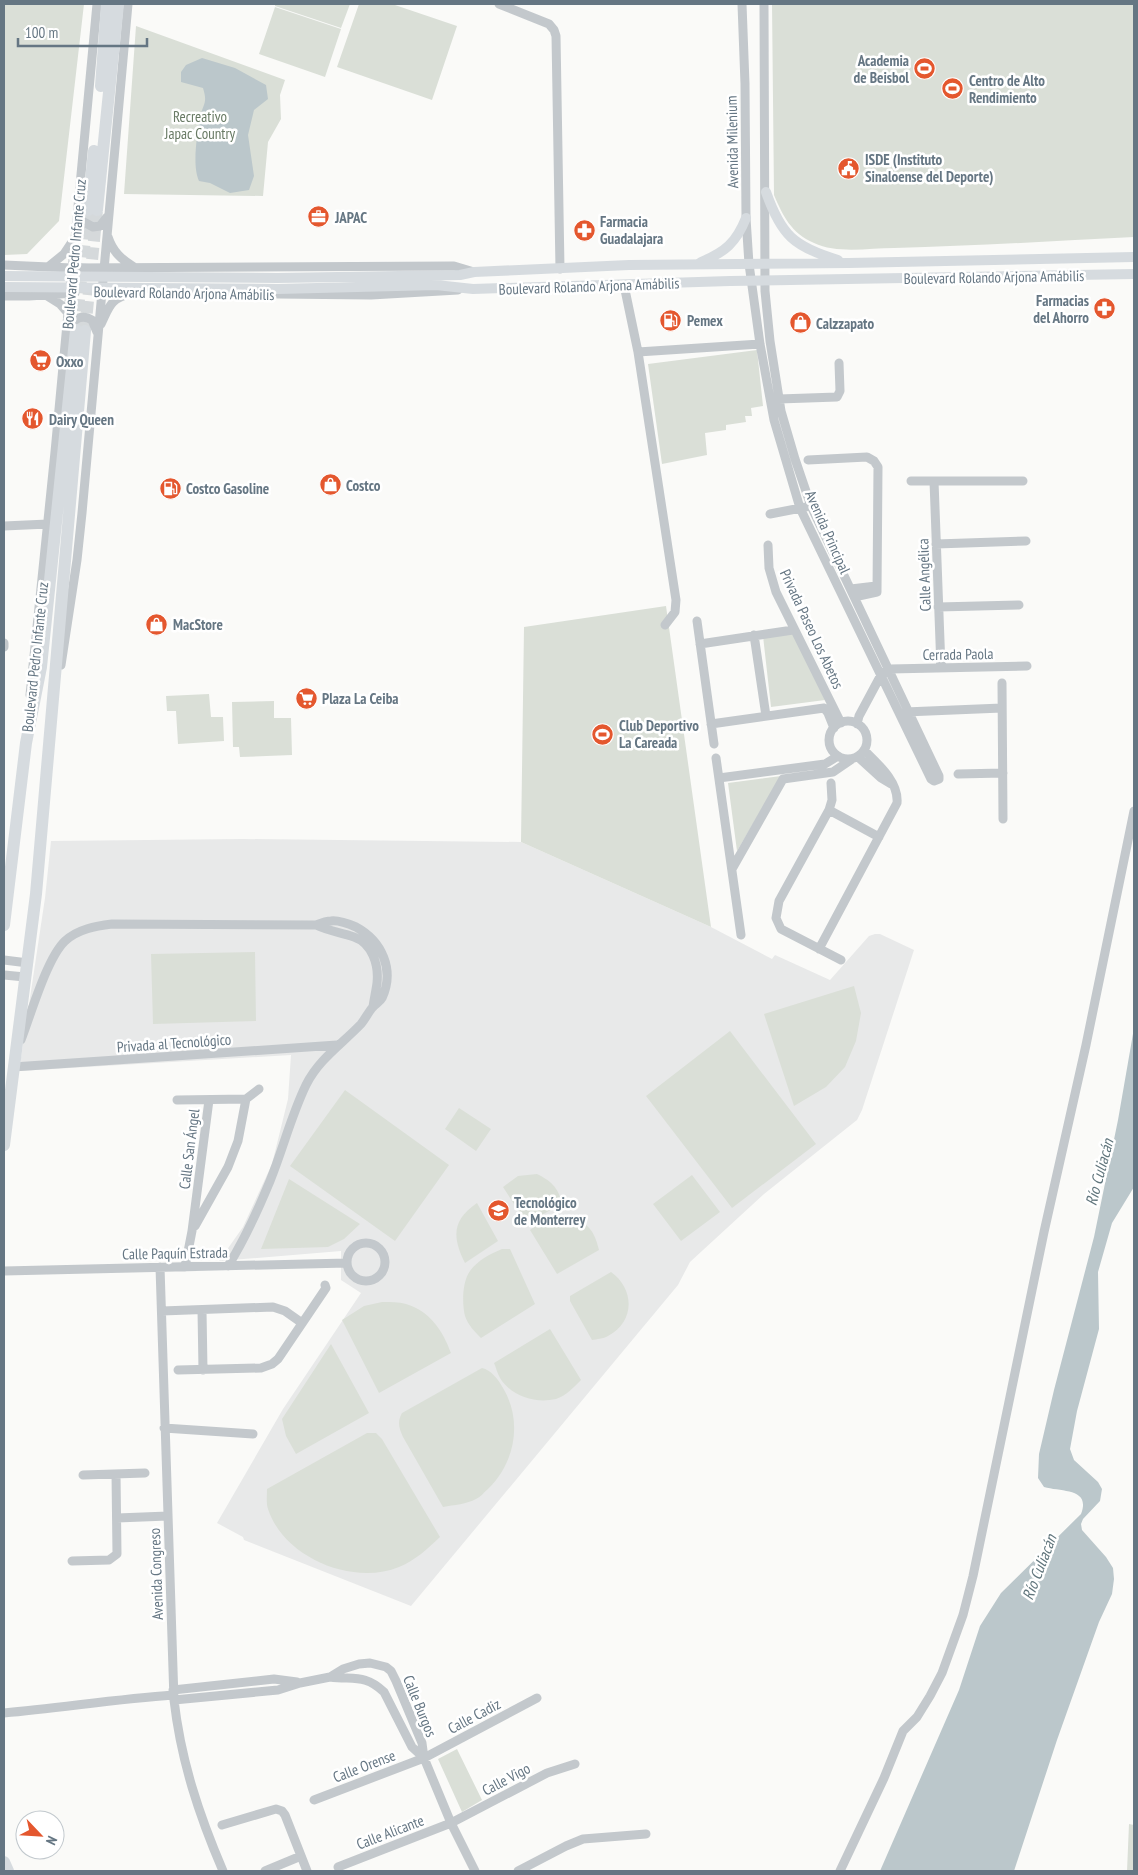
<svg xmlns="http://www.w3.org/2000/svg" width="1138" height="1875" font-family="'PT Sans Narrow',sans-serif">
<rect width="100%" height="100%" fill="#fafaf8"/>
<path fill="#e8e9e9" d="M243 839 521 842 711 927 772 959 775 955 830 980 869 936 875 934H880L914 950 862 1110 857 1120 764 1194 690 1262 678 1285 411 1606 244 1540 243 1537 217 1523 283 1409 361 1293 341 1280V1251L219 1261 243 1227 272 1164 288 1099 291 1055 19 1071 45 898 51 841Z"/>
<path fill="#dadfd7" d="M4 4H84L59 221 27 254 4 255Z
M275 4H350L341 28 275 6Z
M359 4H392L457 26 432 100 337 67Z
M772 4H1134V237C1054 241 974 246 894 248 869 248 837 254 814 243 791 233 783 216 774 195Z
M275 7 341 29 325 77 259 54Z
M136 26 285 80 280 95 281 119 268 142 263 196 124 194Z
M757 350 763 406 751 408 752 416H745L746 422 726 425V430L705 433 707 455 662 464 648 364Z
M666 606 711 927 521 842 524 627Z
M794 631 825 700 771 707 763 636Z
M209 694 211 717H223L224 741 178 744 176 711H167L166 696Z
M274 701V718H291L292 755 240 757 239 747H233L232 702Z
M781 776 737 851 728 783Z
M255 952 256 1021 153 1024 151 954Z
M854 986 861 1013 856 1041 845 1067 826 1087 794 1106 764 1014Z
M730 1031 816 1144 732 1208 646 1096Z
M345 1090 449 1165 395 1241 290 1166Z
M459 1108 491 1129 476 1151 445 1129Z
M537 1174C551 1181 558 1187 562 1203L527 1224 503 1187 518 1176Z
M692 1175 720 1212 681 1241 653 1204Z
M289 1179 360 1224 344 1239 328 1247 261 1249Z
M477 1203 498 1241 465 1263C452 1237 452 1220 477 1203Z
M569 1215C588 1224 594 1229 599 1250L557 1274 530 1230 548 1217Z
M502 1249H510L535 1304 481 1338C475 1332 468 1325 465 1316 462 1304 462 1282 470 1271 478 1260 490 1254 502 1249Z
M611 1272C635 1289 635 1322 608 1336 603 1339 597 1339 592 1340L570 1301V1296Z
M382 1302C390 1302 399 1302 406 1304 430 1311 443 1331 451 1353L379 1393 342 1320 364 1306Z
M550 1329 581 1380C574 1387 566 1396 556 1399 535 1404 511 1396 500 1378 497 1373 496 1367 494 1363Z
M331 1344 369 1413 296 1454 286 1436 282 1419Z
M482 1368C491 1370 498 1379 503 1388 523 1421 515 1463 488 1489 484 1492 481 1497 476 1499 467 1504 454 1505 443 1507L403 1437C399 1428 397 1422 402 1413Z
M367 1433H376L382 1439 440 1537C427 1549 416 1560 399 1567 353 1586 284 1558 268 1509 266 1503 267 1495 267 1489Z
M457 1749 482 1800 462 1812 438 1759Z
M1129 1824 1134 1825V1871H1127Z"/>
<path fill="#bbc7cb" d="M202 58 235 68 266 85 268 99 254 110 248 135 254 176 249 190 230 193 210 183 199 181C192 166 197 135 200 118 203 103 208 104 203 88L181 82V72L186 65Z
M1134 1028V1187L1112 1223 1098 1272 1099 1329 1077 1411 1070 1449 1074 1460 1098 1482 1102 1489 1100 1501 1083 1519 1081 1524 1082 1530 1106 1557 1113 1568 1114 1579 1112 1594 1099 1622 1057 1740 1014 1871H880L959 1690 980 1626 1001 1593 1081 1514C1091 1488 1062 1492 1044 1487L1038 1478 1039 1454 1054 1390 1094 1237 1118 1120Z"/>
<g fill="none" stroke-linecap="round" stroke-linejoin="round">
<path stroke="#d5d9db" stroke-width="12" stroke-dasharray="12 6" stroke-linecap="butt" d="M76 329 88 210
M85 331 97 210"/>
<path stroke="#c3c8cc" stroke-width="9" d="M499 4 549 24 554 30 556 36 560 269
M742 4 745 84 746 218 749 264 760 344 774 420 800 508 931 779 934 781 939 779V776L811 506 795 459 781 411 770 341 765 291 764 4
M78 212 82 221 93 227 100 226 107 217
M108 237C113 252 121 259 134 267
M4 265 72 268 454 266 474 272
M48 267 64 254 74 239
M624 285 638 352 676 600 675 612 665 625
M198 293 371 295 458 290
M44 294 60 304 68 313
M4 296H29L75 293
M101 324C110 305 110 299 132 293
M67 327C75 320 81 313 92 320L97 332
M638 352 760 344
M779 399 837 397 840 391 839 363
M808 460 867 457 874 461 878 467 877 592 854 597
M911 481H1023
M934 481 941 668
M770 514 806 507
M4 526 48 524
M936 544 1026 541
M768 545 769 568 776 592 841 723
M851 589 876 586
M938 607 1019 605
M697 621 714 744
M754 635 766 716
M700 644 793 630
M4 647V643
M61 665 77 560 82 513 128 4
M1002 683 1003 819
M30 695 55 452 97 4
M824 708 828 713 834 728
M905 712 1002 708
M829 740a19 19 0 1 1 38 0a19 19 0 1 1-38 0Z
M711 724 824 708
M857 724 859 716 881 675 890 669 1027 666
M858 757 881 778 891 784
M716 758 741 935
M958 774 1003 773
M719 778 825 764 838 756
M783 779 833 772 852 759
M831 783 832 800 829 810 779 901 776 918 781 929 841 960
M829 810 879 837
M732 869 783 779
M316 925C331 932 340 932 354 937 372 943 379 965 377 983 376 991 374 999 373 1007
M819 949 897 803C899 782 878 764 864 750
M4 960 28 963
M4 975 25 977
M21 1040C31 1014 47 958 65 941 78 929 96 926 112 924L316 925C321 923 326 921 331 921 339 920 349 924 356 927 382 941 395 970 382 998 380 1002 375 1004 372 1008 368 1013 365 1019 361 1024 342 1044 319 1059 306 1085 291 1116 283 1149 270 1181 258 1210 245 1239 228 1266
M13 1067 337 1045
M246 1099 259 1089
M177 1100 246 1099
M195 1226 228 1167 238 1141 246 1099
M347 1262a19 19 0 1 1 38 0a19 19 0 1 1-38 0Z
M160 1267 174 1700C181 1761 199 1815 223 1871
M185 1267 192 1231 209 1100
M4 1271 347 1263
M202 1310 203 1370
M162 1311 273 1307 285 1311 302 1323
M178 1370 261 1368 272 1364 278 1359 326 1288 325 1285
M164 1428 253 1434
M83 1475 145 1473
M117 1518 168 1516
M72 1561 109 1560 117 1554 116 1474
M330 1677C354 1680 365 1674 384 1692L412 1747 424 1758
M173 1690 274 1679 297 1682
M174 1700 278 1690 300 1683 330 1677 343 1669 359 1664 370 1663 386 1667 391 1671 396 1681 422 1743 424 1758 451 1823 475 1871
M4 1713C60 1708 117 1699 173 1695
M314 1800 424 1758 537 1698
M222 1825 276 1809 282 1811 285 1815 307 1871
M338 1867 451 1823 547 1773 575 1764
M265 1871 301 1856
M518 1871 566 1846 583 1839 646 1834
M840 1871 884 1778 903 1731 917 1717 930 1696 942 1673 963 1615 973 1576 1044 1232 1086 1045 1134 811"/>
<path stroke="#d6dbdf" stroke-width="10" d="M766 192C781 235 794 247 838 260
M701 262C725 252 736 243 746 218
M4 276 277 278 460 275 474 272 629 265 849 263 1134 257
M4 287 278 289 436 285 473 289 730 281 1134 274"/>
<path stroke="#d6dbdf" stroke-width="12" d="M101 86 107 4
M88 210 94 151
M97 210 118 4
M4 925 26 743 41 667 76 330
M4 1145 36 894 85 331
M4 1862 8 1871"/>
</g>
<defs>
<symbol id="stadium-disc" viewBox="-11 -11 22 22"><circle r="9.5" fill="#e4572e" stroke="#fff"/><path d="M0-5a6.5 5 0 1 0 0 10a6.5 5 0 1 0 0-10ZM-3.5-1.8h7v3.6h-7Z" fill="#fff"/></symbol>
<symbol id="civic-disc" viewBox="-11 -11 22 22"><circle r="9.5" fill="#e4572e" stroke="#fff"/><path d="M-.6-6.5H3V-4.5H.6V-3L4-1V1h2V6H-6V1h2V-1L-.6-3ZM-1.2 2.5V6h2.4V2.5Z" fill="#fff"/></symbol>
<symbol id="office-disc" viewBox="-11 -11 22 22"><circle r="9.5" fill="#e4572e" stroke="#fff"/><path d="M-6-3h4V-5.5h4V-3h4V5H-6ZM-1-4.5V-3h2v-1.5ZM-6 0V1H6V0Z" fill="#fff"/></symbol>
<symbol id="pharmacy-disc" viewBox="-11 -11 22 22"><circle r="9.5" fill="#e4572e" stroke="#fff"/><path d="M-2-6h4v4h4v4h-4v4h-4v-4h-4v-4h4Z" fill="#fff"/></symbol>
<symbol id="fuel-disc" viewBox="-11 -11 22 22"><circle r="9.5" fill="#e4572e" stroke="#fff"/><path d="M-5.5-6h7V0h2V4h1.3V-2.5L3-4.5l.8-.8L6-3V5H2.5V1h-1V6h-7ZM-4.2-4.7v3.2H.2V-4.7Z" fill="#fff"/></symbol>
<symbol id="shop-disc" viewBox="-11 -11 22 22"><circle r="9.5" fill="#e4572e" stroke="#fff"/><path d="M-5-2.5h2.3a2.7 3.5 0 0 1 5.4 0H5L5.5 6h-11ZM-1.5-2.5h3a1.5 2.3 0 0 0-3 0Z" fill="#fff"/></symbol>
<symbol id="supermarket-disc" viewBox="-11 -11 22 22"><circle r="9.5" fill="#e4572e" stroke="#fff"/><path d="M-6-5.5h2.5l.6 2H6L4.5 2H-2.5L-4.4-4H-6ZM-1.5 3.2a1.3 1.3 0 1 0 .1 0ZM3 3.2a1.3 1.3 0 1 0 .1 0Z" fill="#fff"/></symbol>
<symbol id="restaurant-disc" viewBox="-11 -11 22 22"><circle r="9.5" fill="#e4572e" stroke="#fff"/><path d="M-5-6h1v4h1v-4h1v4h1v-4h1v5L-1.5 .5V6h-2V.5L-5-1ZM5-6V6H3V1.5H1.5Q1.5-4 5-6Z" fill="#fff"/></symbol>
<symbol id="university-disc" viewBox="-11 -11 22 22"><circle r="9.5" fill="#e4572e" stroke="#fff"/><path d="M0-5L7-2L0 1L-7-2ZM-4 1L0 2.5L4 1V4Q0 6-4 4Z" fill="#fff"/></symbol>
</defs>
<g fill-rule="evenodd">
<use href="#stadium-disc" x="912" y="56" width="25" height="25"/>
<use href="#stadium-disc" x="940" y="76" width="25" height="25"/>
<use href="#civic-disc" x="836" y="156" width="25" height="25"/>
<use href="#office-disc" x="306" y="204" width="25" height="25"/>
<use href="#pharmacy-disc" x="572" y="218" width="25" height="25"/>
<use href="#pharmacy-disc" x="1092" y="296" width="25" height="25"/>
<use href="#fuel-disc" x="658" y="308" width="25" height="25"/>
<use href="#shop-disc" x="788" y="310" width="25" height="25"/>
<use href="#supermarket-disc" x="28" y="348" width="25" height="25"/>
<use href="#restaurant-disc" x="20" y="406" width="25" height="25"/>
<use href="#shop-disc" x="318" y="472" width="25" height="25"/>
<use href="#fuel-disc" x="158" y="476" width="25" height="25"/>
<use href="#shop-disc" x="144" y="612" width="25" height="25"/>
<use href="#supermarket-disc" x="294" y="686" width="25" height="25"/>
<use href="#stadium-disc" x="590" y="722" width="25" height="25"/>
<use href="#university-disc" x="486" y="1198" width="25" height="25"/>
</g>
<g text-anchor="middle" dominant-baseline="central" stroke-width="5" stroke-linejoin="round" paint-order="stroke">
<g font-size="15" font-weight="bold" fill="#657683" stroke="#fff" text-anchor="start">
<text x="909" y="60" text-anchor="end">Academia<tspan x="909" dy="17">de Beisbol</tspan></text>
<text x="969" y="80">Centro de Alto<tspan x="969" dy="17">Rendimiento</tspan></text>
<text x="865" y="159">ISDE (Instituto<tspan x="865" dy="17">Sinaloense del Deporte)</tspan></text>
<text x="335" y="217">JAPAC</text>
<text x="600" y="221">Farmacia<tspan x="600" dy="17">Guadalajara</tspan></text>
<text x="1089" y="300" text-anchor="end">Farmacias<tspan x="1089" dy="17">del Ahorro</tspan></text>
<text x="687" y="320">Pemex</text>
<text x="816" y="323">Calzzapato</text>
<text x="56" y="361">Oxxo</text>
<text x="49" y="419">Dairy Queen</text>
<text x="346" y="485">Costco</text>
<text x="186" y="488">Costco Gasoline</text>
<text x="173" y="624">MacStore</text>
<text x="322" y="698">Plaza La Ceiba</text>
<text x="619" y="725">Club Deportivo<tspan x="619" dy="17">La Careada</tspan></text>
<text x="514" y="1202">Tecnológico<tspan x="514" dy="17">de Monterrey</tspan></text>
</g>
<g font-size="15" fill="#687a64" stroke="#fff">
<text x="200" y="116">Recreativo<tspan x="200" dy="17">Japac Country</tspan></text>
</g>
<g font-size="15" fill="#657683" stroke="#fff">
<text transform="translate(732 142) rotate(-91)">Avenida Milenium</text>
<text transform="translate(74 254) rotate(-85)">Boulevard Pedro Infante Cruz</text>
<text transform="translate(994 277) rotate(-1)">Boulevard Rolando Arjona Amábilis</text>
<text transform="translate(589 286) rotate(-2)">Boulevard Rolando Arjona Amábilis</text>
<text transform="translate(184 293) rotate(1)">Boulevard Rolando Arjona Amábilis</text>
<text transform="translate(828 532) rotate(66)">Avenida Principal</text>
<text transform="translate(924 575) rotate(-92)">Calle Angélica</text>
<text transform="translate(812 629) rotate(65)">Privada Paseo Los Abetos</text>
<text transform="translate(958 654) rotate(-1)">Cerrada Paola</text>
<text transform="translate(35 657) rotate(-84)">Boulevard Pedro Infante Cruz</text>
<text transform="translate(174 1043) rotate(-4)">Privada al Tecnológico</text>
<text transform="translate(189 1149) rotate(-83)">Calle San Ángel</text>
<text transform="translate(175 1253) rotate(-1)">Calle Paquín Estrada</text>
<text transform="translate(156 1574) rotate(-92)">Avenida Congreso</text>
<text transform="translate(420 1706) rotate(68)">Calle Burgos</text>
<text transform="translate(474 1716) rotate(-28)">Calle Cadiz</text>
<text transform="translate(364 1766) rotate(-21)">Calle Orense</text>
<text transform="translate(506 1779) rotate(-28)">Calle Vigo</text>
<text transform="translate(390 1832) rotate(-21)">Calle Alicante</text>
</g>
<g font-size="16" font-style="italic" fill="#60757c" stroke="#fff">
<text transform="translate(1099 1172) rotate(-75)">Río Culiacán</text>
<text transform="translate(1039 1567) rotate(-69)">Río Culiacán</text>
</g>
</g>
<rect width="1138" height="1875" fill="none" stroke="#657683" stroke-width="10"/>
<g transform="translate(40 1835) rotate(115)"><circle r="24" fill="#ffffff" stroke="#c1c8cd"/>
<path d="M0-4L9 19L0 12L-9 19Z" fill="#e4572e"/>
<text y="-8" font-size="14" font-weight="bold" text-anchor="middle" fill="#657683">N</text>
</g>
<path d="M18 38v8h129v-8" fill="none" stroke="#657683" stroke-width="2.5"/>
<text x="25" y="38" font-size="15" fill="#657683" stroke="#ffffff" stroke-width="4" paint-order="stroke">100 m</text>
</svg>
